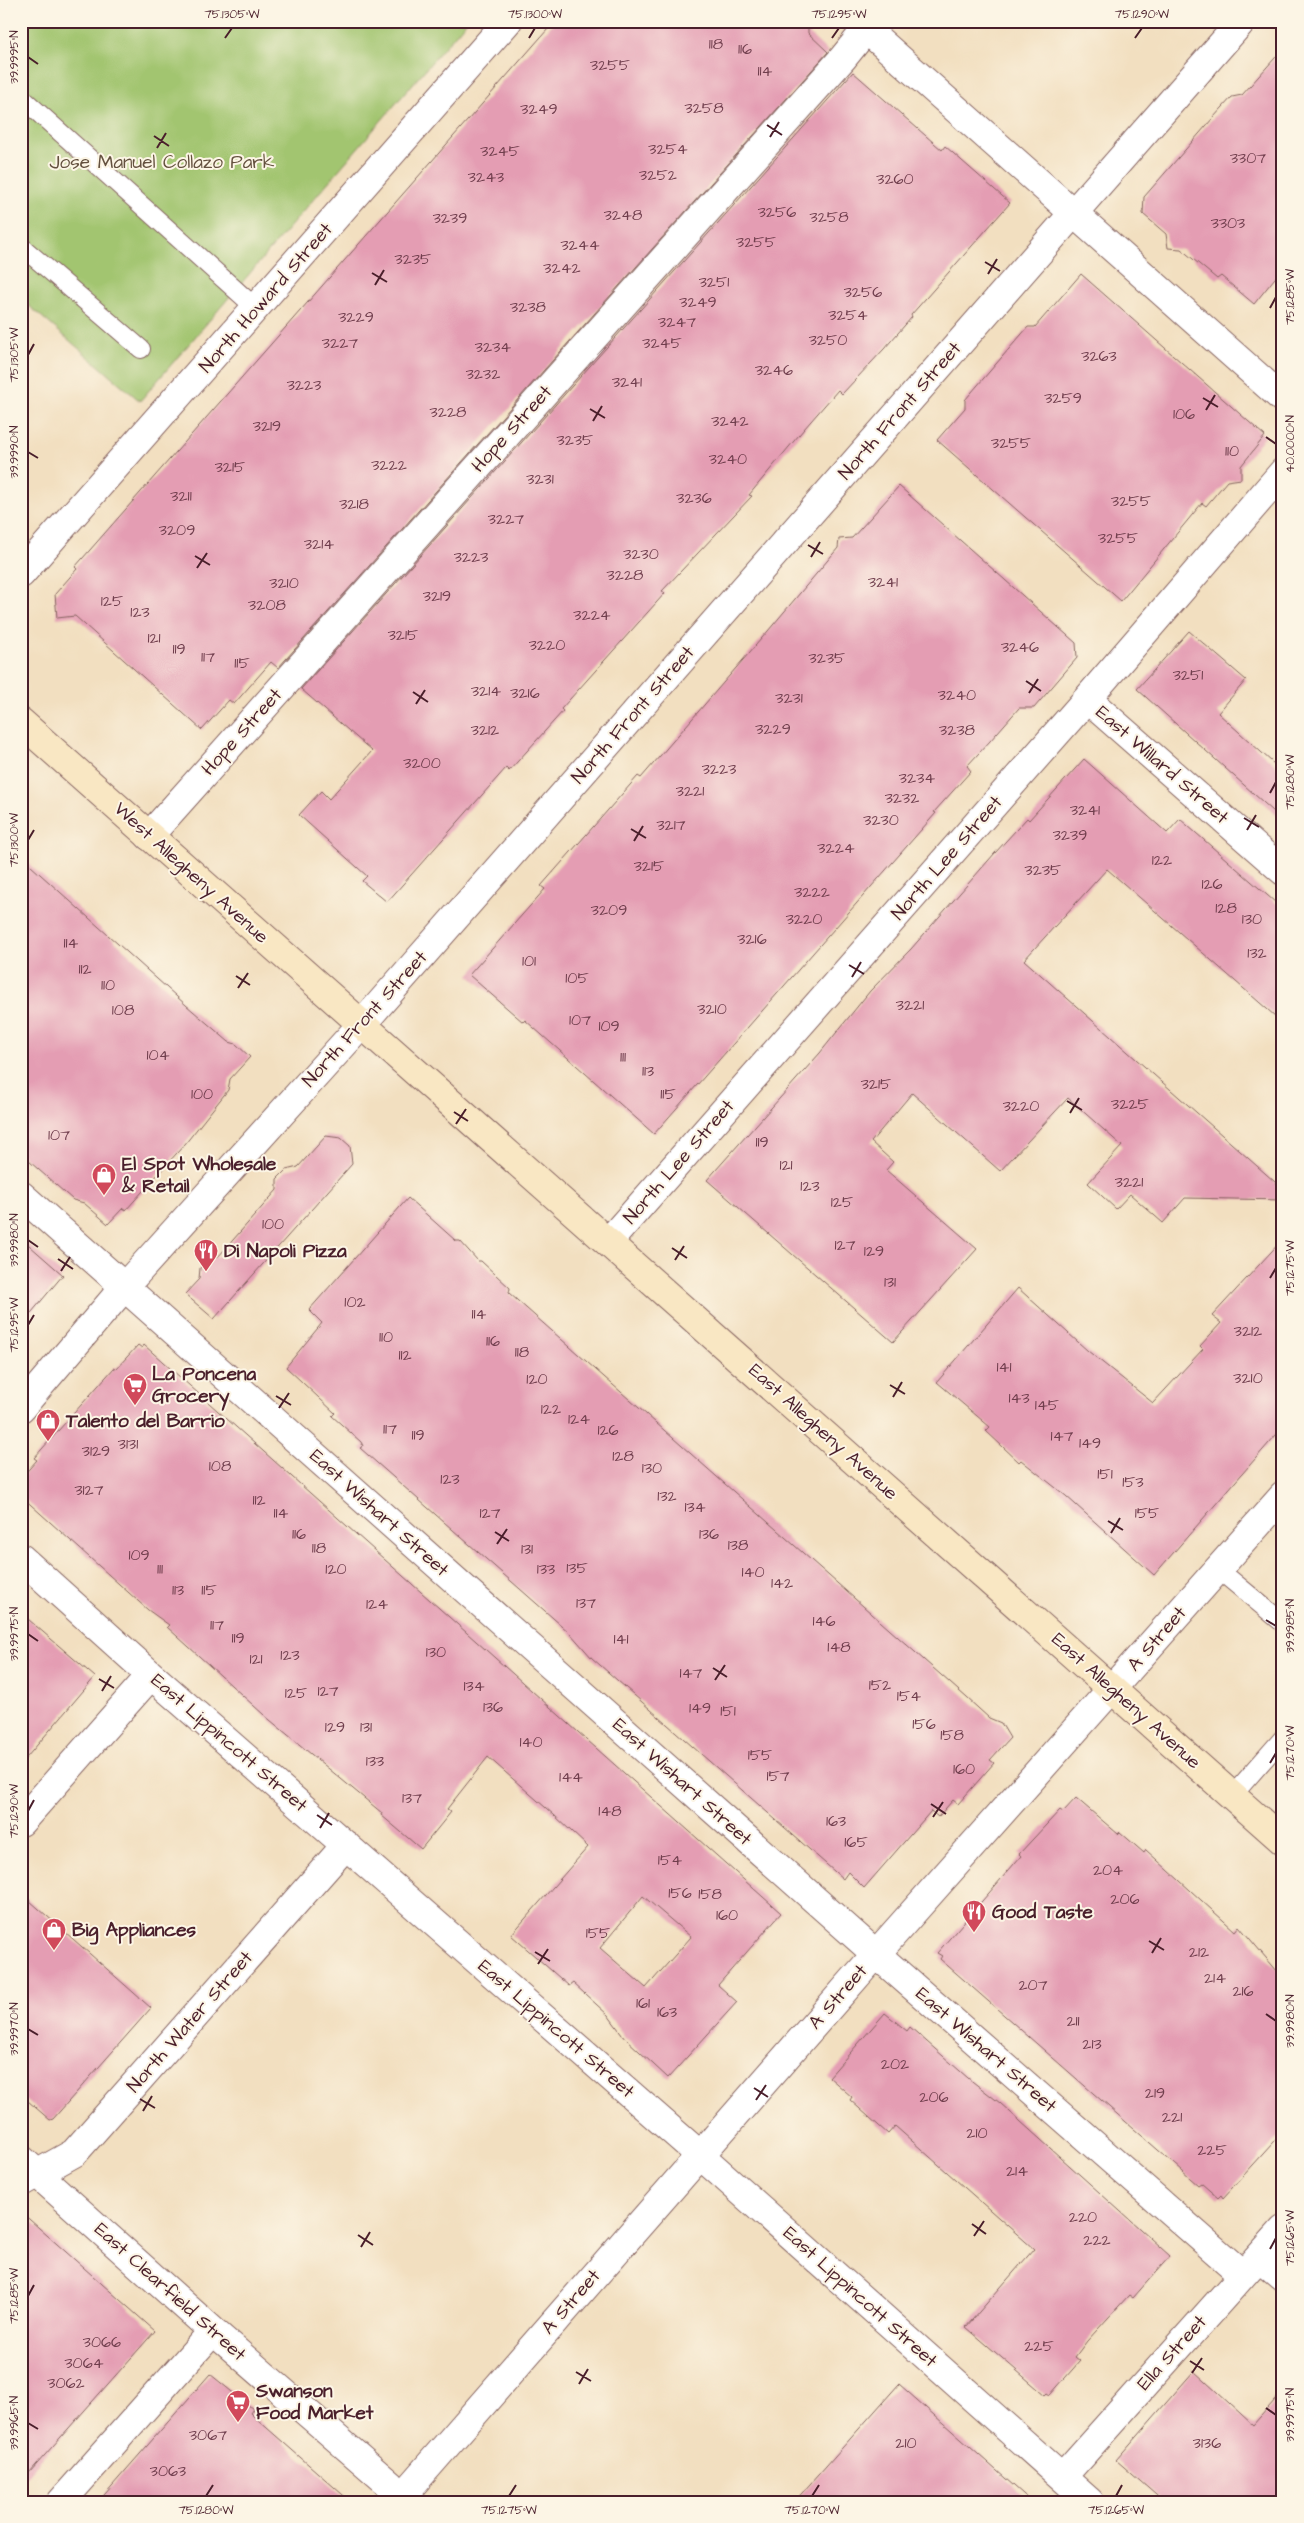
<svg xmlns="http://www.w3.org/2000/svg" width="1304" height="2523" font-family="'Architects Daughter',sans-serif">
<rect width="100%" height="100%" fill="#fcf5e5"/>
<filter id="ink" filterUnits="userSpaceOnUse"><feTurbulence type="fractalNoise" baseFrequency=".02" numOctaves="2"/><feDisplacementMap in="SourceGraphic" scale="10" xChannelSelector="R" yChannelSelector="G"/><feConvolveMatrix kernelMatrix="1 2 1 2 8 2 1 2 1" color-interpolation-filters="sRGB"/></filter>
<filter id="wash" filterUnits="userSpaceOnUse"><feTurbulence type="fractalNoise" baseFrequency=".0096" numOctaves="4" result="noise"/><feDisplacementMap in="SourceGraphic" scale="20" xChannelSelector="R" yChannelSelector="G"/><feGaussianBlur stdDeviation="1.12" result="paint"/><feColorMatrix in="noise" values="0 0 0 0 0 0 0 0 0 0 0 0 0 0 0 0 0 1.4 0 .05"/><feComposite in="paint" operator="in"/></filter>
<g filter="url(#wash)">
<rect width="100%" height="100%" fill="#f2dfc0"/>
<path fill="#a2c56f" stroke="#76724d" d="M21 21H467L140 401 21 299Z"/>
<g id="blocks">
<path fill="#e49db3" fill-rule="evenodd" d="M555 21H808V33L828 52 278 668 271 662 234 704 229 700 202 730 75 616 57 618 55 594 77 569 75 567Z
M1283 49V268L1254 304 1221 276 1217 279 1181 249 1168 248 1166 234 1143 214 1144 197 1213 118 1232 97 1242 95Z
M853 72 942 150 945 146 1010 203 911 315 912 317 884 349 842 394 838 390 804 429 749 495 752 496 662 591 665 593 561 709 563 711 509 771 506 768 387 902 362 881 367 876 299 815 321 791 329 799 372 751 301 689Z
M1081 274 1265 436 1241 466V479L1227 481 1206 506 1202 503 1121 601 937 440 965 408V400L1002 357 1028 327H1035Z
M899 486 1076 643 1077 658 1034 708H1019L990 741 967 766 971 771 934 812 936 813 654 1134 525 1020 523 1022 469 975 545 889 541 886 638 776 641 778 768 631 838 548 839 539 852 538Z
M1189 631 1246 680 1218 713 1283 772V820L1137 689Z
M1084 759 1167 833 1180 819 1283 909V1023L1107 869 1024 960 1283 1189V1200L1185 1198 1163 1223 1130 1194 1116 1209 1088 1183 1122 1146 1068 1098 1000 1171 912 1093 871 1142 893 1162 886 1170 977 1249 893 1342 707 1180 820 1053 870 991 911 949 995 853 1027 818 1029 820Z
M21 857 186 1005 229 1042 236 1044 250 1057 230 1079 228 1090 185 1144 126 1210 123 1208 108 1224 84 1203 73 1200 21 1154Z
M326 1136 341 1138 350 1146 352 1164 214 1319 185 1294 199 1279 200 1268 209 1258 218 1257 277 1190V1179L286 1170 298 1167Z
M408 1198 456 1241H460L478 1261H481L510 1288 509 1293 967 1698 989 1718 1001 1723 1010 1738 990 1760 994 1763 958 1804 953 1800 938 1817 931 1811 864 1888 848 1872 843 1879 592 1658 570 1633 360 1448 363 1446 361 1442 332 1416 335 1413 286 1367 322 1323 309 1310Z
M21 1238 63 1275 21 1325Z
M1283 1239V1427L1154 1575 1066 1496 1021 1460 1019 1462 986 1431 990 1427 937 1382 1018 1288 1088 1351 1153 1403 1203 1349 1200 1346 1221 1323 1212 1316Z
M138 1345 142 1348 144 1345 781 1913 718 1985 737 2002 668 2078 625 2038 608 2015 573 1983 569 1986 511 1935 588 1847 554 1815 488 1757 447 1809 451 1812 421 1849 381 1815 382 1813 264 1715 167 1627 169 1625 148 1610 21 1496V1478L37 1460 34 1458 114 1368 116 1369ZM643 1896 691 1937 646 1988 600 1948Z
M21 1613 95 1677 21 1764Z
M1076 1798 1118 1834 1120 1832 1144 1853 1146 1850 1235 1931 1239 1926 1283 1978V2132L1223 2198 1221 2195 1218 2198 1201 2183 1198 2185 940 1959 942 1956 937 1953 1021 1856 1019 1854 1060 1810 1063 1812Z
M21 1893 151 2008 53 2119 50 2120 21 2095Z
M885 2013 907 2031 910 2027 968 2078 1000 2103 1170 2256 1133 2298 1129 2295 1087 2341 1075 2357 1080 2361 1050 2395 1047 2393 1045 2395 966 2327 1034 2249 895 2126 888 2134 850 2100 852 2097 829 2077Z
M21 2212 155 2331 21 2482Z
M1194 2371 1253 2425 1283 2391V2502H1164L1116 2460Z
M210 2374 253 2409 250 2413 351 2502H98Z
M899 2384 1032 2502H794Z"/>
</g>
</g>
<g filter="url(#ink)">
<use href="#blocks" fill-opacity="0" stroke="#85625f" stroke-width="1"/>
<g fill="none" stroke-linecap="round" stroke-linejoin="round">
<defs>
<path id="service" d="M21 97 257 309
M21 246 141 349
M1218 1569 1283 1623
M1232 1796 1283 1738"/>
<path id="minor" d="M857 21 1283 399
M21 574 508 21
M1087 699 1283 871
M149 836 843 58 873 21
M21 1195 876 1954 1242 2274
M609 1241 1087 699 1283 472
M21 1558 151 1675 700 2155 1090 2502
M21 1822 151 1675
M21 2159 213 2331 410 2502
M22 2182 74 2153 346 1845
M1259 2257 1283 2277
M1062 2477 1283 2230
M61 2502 213 2331
M397 2502 876 1954 1283 1496"/>
<path id="tertiary" d="M21 1408 125 1286 362 1024 1242 21"/>
<path id="secondary" d="M21 722 1283 1841"/>
</defs>
<use href="#service" stroke="#85625f" stroke-width="20"/>
<use href="#minor" stroke="#85625f" stroke-width="30"/>
<use href="#tertiary" stroke="#85625f" stroke-width="30"/>
<use href="#secondary" stroke="#85625f" stroke-width="30"/>
<use href="#service" stroke="#fff" stroke-width="18"/>
<use href="#minor" stroke="#fff" stroke-width="28"/>
<use href="#tertiary" stroke="#fff" stroke-width="28"/>
<use href="#secondary" stroke="#f9e7c3" stroke-width="28"/>
</g>
</g>
<path fill="none" stroke="#4a1f2b" stroke-width="2" d="M225 38 232 28M529 38 535 28M832 38 839 28M1135 38 1142 28M28 57 38 64M767 125 782 135M154 136 169 146M770 137 779 122M157 148 166 133M985 262 1000 271M372 273 387 282M988 274 997 259M375 285 384 270M1270 308 1276 297M28 355 34 344M1203 398 1218 407M590 409 605 418M1206 410 1215 395M593 421 602 406M1266 437 1276 444M28 452 38 458M808 545 823 554M195 556 210 565M811 557 820 542M197 568 207 553M1026 681 1041 691M413 692 428 702M1029 693 1038 679M416 704 425 690M1270 793 1276 782M1244 818 1259 827M631 829 646 838M1247 830 1256 815M28 840 34 830M634 841 643 826M849 965 864 974M236 976 250 985M852 977 861 962M238 988 248 973M1067 1101 1082 1110M454 1112 468 1121M1070 1113 1079 1098M456 1124 466 1109M28 1240 38 1247M672 1248 687 1258M58 1259 73 1269M675 1260 684 1246M61 1271 70 1257M1270 1278 1276 1268M28 1325 34 1315M890 1385 905 1394M276 1396 291 1405M893 1397 902 1382M279 1408 289 1393M1108 1521 1123 1530M495 1532 509 1541M1111 1533 1120 1518M497 1544 507 1529M1266 1620 1276 1626M28 1634 38 1641M713 1668 727 1677M99 1679 114 1688M715 1680 725 1665M102 1691 111 1676M1270 1763 1276 1753M931 1804 946 1814M28 1811 34 1800M317 1815 332 1825M933 1817 943 1802M320 1828 329 1813M1149 1941 1164 1950M535 1952 550 1961M1152 1953 1161 1938M538 1964 548 1949M1266 2014 1276 2021M28 2029 38 2035M754 2088 768 2097M140 2099 155 2108M756 2100 766 2085M143 2111 152 2096M972 2224 986 2234M358 2235 373 2245M974 2236 984 2221M361 2247 370 2232M1270 2249 1276 2238M28 2296 34 2285M1190 2361 1204 2370M576 2372 591 2381M1192 2373 1202 2358M579 2384 588 2369M1266 2408 1276 2415M28 2423 38 2429M206 2496 213 2485M509 2496 516 2485M812 2496 819 2485M1116 2496 1122 2485"/>
<defs>
<symbol id="shop-pin" viewBox="-11 -11 22 30"><path d="M0 17L-7.5 6A9.5 9.5 0 1 1 7.5 6Z" fill="#d1495b" stroke="#fcf5e5"/><path d="M-5-2.5h2.3a2.7 3.5 0 0 1 5.4 0H5L5.5 6h-11ZM-1.5-2.5h3a1.5 2.3 0 0 0-3 0Z" fill="#fff"/></symbol>
<symbol id="restaurant-pin" viewBox="-11 -11 22 30"><path d="M0 17L-7.5 6A9.5 9.5 0 1 1 7.5 6Z" fill="#d1495b" stroke="#fcf5e5"/><path d="M-5-6h1v4h1v-4h1v4h1v-4h1v5L-1.5 .5V6h-2V.5L-5-1ZM5-6V6H3V1.5H1.5Q1.5-4 5-6Z" fill="#fff"/></symbol>
<symbol id="supermarket-pin" viewBox="-11 -11 22 30"><path d="M0 17L-7.5 6A9.5 9.5 0 1 1 7.5 6Z" fill="#d1495b" stroke="#fcf5e5"/><path d="M-6-5.5h2.5l.6 2H6L4.5 2H-2.5L-4.4-4H-6ZM-1.5 3.2a1.3 1.3 0 1 0 .1 0ZM3 3.2a1.3 1.3 0 1 0 .1 0Z" fill="#fff"/></symbol>
</defs>
<g fill-rule="evenodd">
<use href="#shop-pin" x="90" y="1161" width="28" height="38"/>
<use href="#restaurant-pin" x="192" y="1237" width="28" height="38"/>
<use href="#supermarket-pin" x="121" y="1371" width="28" height="38"/>
<use href="#shop-pin" x="34" y="1407" width="28" height="38"/>
<use href="#restaurant-pin" x="960" y="1898" width="28" height="38"/>
<use href="#shop-pin" x="40" y="1916" width="28" height="38"/>
<use href="#supermarket-pin" x="224" y="2388" width="28" height="38"/>
</g>
<g text-anchor="middle" dominant-baseline="central" stroke-width="4" stroke-linejoin="round" paint-order="stroke">
<g font-size="16" fill="#703e4d">
<text x="716" y="44">118</text>
<text x="745" y="49">116</text>
<text x="610" y="65">3255</text>
<text x="765" y="71">114</text>
<text x="704" y="108">3258</text>
<text x="539" y="109">3249</text>
<text x="668" y="149">3254</text>
<text x="500" y="151">3245</text>
<text x="1248" y="158">3307</text>
<text x="658" y="175">3252</text>
<text x="486" y="177">3243</text>
<text x="895" y="179">3260</text>
<text x="777" y="212">3256</text>
<text x="623" y="215">3248</text>
<text x="829" y="217">3258</text>
<text x="450" y="218">3239</text>
<text x="1228" y="223">3303</text>
<text x="756" y="242">3255</text>
<text x="580" y="245">3244</text>
<text x="413" y="259">3235</text>
<text x="562" y="268">3242</text>
<text x="714" y="282">3251</text>
<text x="863" y="292">3256</text>
<text x="698" y="302">3249</text>
<text x="528" y="307">3238</text>
<text x="848" y="315">3254</text>
<text x="356" y="317">3229</text>
<text x="677" y="322">3247</text>
<text x="828" y="340">3250</text>
<text x="340" y="343">3227</text>
<text x="662" y="343">3245</text>
<text x="493" y="347">3234</text>
<text x="1099" y="356">3263</text>
<text x="774" y="370">3246</text>
<text x="483" y="374">3232</text>
<text x="627" y="382">3241</text>
<text x="304" y="385">3223</text>
<text x="1063" y="398">3259</text>
<text x="448" y="412">3228</text>
<text x="1184" y="414">106</text>
<text x="730" y="421">3242</text>
<text x="267" y="426">3219</text>
<text x="575" y="440">3235</text>
<text x="1011" y="443">3255</text>
<text x="1232" y="451">110</text>
<text x="728" y="459">3240</text>
<text x="389" y="465">3222</text>
<text x="230" y="467">3215</text>
<text x="540" y="479">3231</text>
<text x="181" y="496">3211</text>
<text x="694" y="498">3236</text>
<text x="1131" y="501">3255</text>
<text x="354" y="504">3218</text>
<text x="506" y="519">3227</text>
<text x="177" y="530">3209</text>
<text x="1118" y="538">3255</text>
<text x="319" y="544">3214</text>
<text x="641" y="554">3230</text>
<text x="471" y="557">3223</text>
<text x="625" y="575">3228</text>
<text x="883" y="582">3241</text>
<text x="284" y="583">3210</text>
<text x="437" y="596">3219</text>
<text x="112" y="601">125</text>
<text x="267" y="605">3208</text>
<text x="140" y="612">123</text>
<text x="592" y="615">3224</text>
<text x="403" y="635">3215</text>
<text x="154" y="638">121</text>
<text x="547" y="645">3220</text>
<text x="1020" y="647">3246</text>
<text x="179" y="649">119</text>
<text x="208" y="657">117</text>
<text x="827" y="658">3235</text>
<text x="242" y="663">115</text>
<text x="1188" y="675">3251</text>
<text x="486" y="691">3214</text>
<text x="525" y="693">3216</text>
<text x="957" y="695">3240</text>
<text x="789" y="698">3231</text>
<text x="773" y="729">3229</text>
<text x="485" y="730">3212</text>
<text x="957" y="730">3238</text>
<text x="422" y="763">3200</text>
<text x="719" y="769">3223</text>
<text x="917" y="778">3234</text>
<text x="690" y="791">3221</text>
<text x="902" y="798">3232</text>
<text x="1085" y="810">3241</text>
<text x="881" y="820">3230</text>
<text x="671" y="825">3217</text>
<text x="1070" y="835">3239</text>
<text x="836" y="848">3224</text>
<text x="1162" y="860">122</text>
<text x="649" y="866">3215</text>
<text x="1043" y="870">3235</text>
<text x="1212" y="884">126</text>
<text x="812" y="892">3222</text>
<text x="1226" y="908">128</text>
<text x="609" y="910">3209</text>
<text x="804" y="919">3220</text>
<text x="1252" y="919">130</text>
<text x="752" y="939">3216</text>
<text x="71" y="943">114</text>
<text x="1257" y="953">132</text>
<text x="529" y="961">101</text>
<text x="85" y="969">112</text>
<text x="577" y="978">105</text>
<text x="108" y="985">110</text>
<text x="910" y="1005">3221</text>
<text x="712" y="1009">3210</text>
<text x="123" y="1010">108</text>
<text x="580" y="1020">107</text>
<text x="609" y="1026">109</text>
<text x="158" y="1055">104</text>
<text x="623" y="1057">111</text>
<text x="648" y="1071">113</text>
<text x="876" y="1084">3215</text>
<text x="202" y="1094">100</text>
<text x="668" y="1094">115</text>
<text x="1130" y="1104">3225</text>
<text x="1021" y="1106">3220</text>
<text x="59" y="1135">107</text>
<text x="762" y="1142">119</text>
<text x="786" y="1165">121</text>
<text x="1129" y="1182">3221</text>
<text x="810" y="1186">123</text>
<text x="842" y="1202">125</text>
<text x="273" y="1224">100</text>
<text x="845" y="1245">127</text>
<text x="874" y="1251">129</text>
<text x="890" y="1282">131</text>
<text x="355" y="1302">102</text>
<text x="479" y="1314">114</text>
<text x="1248" y="1331">3212</text>
<text x="386" y="1337">110</text>
<text x="493" y="1341">116</text>
<text x="522" y="1352">118</text>
<text x="405" y="1355">112</text>
<text x="1004" y="1367">141</text>
<text x="1248" y="1378">3210</text>
<text x="537" y="1379">120</text>
<text x="1019" y="1398">143</text>
<text x="1047" y="1405">145</text>
<text x="551" y="1409">122</text>
<text x="579" y="1419">124</text>
<text x="390" y="1429">117</text>
<text x="608" y="1430">126</text>
<text x="418" y="1435">119</text>
<text x="1062" y="1436">147</text>
<text x="1090" y="1443">149</text>
<text x="128" y="1444">3131</text>
<text x="96" y="1451">3129</text>
<text x="623" y="1456">128</text>
<text x="220" y="1466">108</text>
<text x="652" y="1468">130</text>
<text x="1105" y="1474">151</text>
<text x="450" y="1479">123</text>
<text x="1133" y="1482">153</text>
<text x="89" y="1490">3127</text>
<text x="667" y="1496">132</text>
<text x="259" y="1500">112</text>
<text x="695" y="1507">134</text>
<text x="281" y="1513">114</text>
<text x="490" y="1513">127</text>
<text x="1147" y="1513">155</text>
<text x="299" y="1534">116</text>
<text x="709" y="1534">136</text>
<text x="738" y="1545">138</text>
<text x="319" y="1548">118</text>
<text x="527" y="1549">131</text>
<text x="139" y="1555">109</text>
<text x="577" y="1568">135</text>
<text x="160" y="1569">111</text>
<text x="336" y="1569">120</text>
<text x="546" y="1569">133</text>
<text x="753" y="1572">140</text>
<text x="782" y="1583">142</text>
<text x="178" y="1590">113</text>
<text x="209" y="1590">115</text>
<text x="586" y="1603">137</text>
<text x="377" y="1604">124</text>
<text x="824" y="1621">146</text>
<text x="217" y="1625">117</text>
<text x="238" y="1638">119</text>
<text x="621" y="1639">141</text>
<text x="839" y="1647">148</text>
<text x="436" y="1652">130</text>
<text x="290" y="1655">123</text>
<text x="256" y="1659">121</text>
<text x="691" y="1673">147</text>
<text x="880" y="1685">152</text>
<text x="474" y="1686">134</text>
<text x="328" y="1691">127</text>
<text x="296" y="1693">125</text>
<text x="909" y="1696">154</text>
<text x="493" y="1707">136</text>
<text x="700" y="1708">149</text>
<text x="728" y="1711">151</text>
<text x="924" y="1724">156</text>
<text x="335" y="1727">129</text>
<text x="366" y="1727">131</text>
<text x="952" y="1735">158</text>
<text x="531" y="1742">140</text>
<text x="760" y="1755">155</text>
<text x="375" y="1761">133</text>
<text x="964" y="1769">160</text>
<text x="778" y="1776">157</text>
<text x="571" y="1777">144</text>
<text x="412" y="1798">137</text>
<text x="610" y="1811">148</text>
<text x="836" y="1821">163</text>
<text x="856" y="1842">165</text>
<text x="670" y="1860">154</text>
<text x="1108" y="1870">204</text>
<text x="680" y="1893">156</text>
<text x="710" y="1894">158</text>
<text x="1125" y="1899">206</text>
<text x="727" y="1915">160</text>
<text x="598" y="1933">155</text>
<text x="1199" y="1952">212</text>
<text x="1215" y="1978">214</text>
<text x="1033" y="1985">207</text>
<text x="1243" y="1991">216</text>
<text x="643" y="2003">161</text>
<text x="667" y="2012">163</text>
<text x="1073" y="2021">211</text>
<text x="1092" y="2044">213</text>
<text x="895" y="2064">202</text>
<text x="1155" y="2093">219</text>
<text x="934" y="2097">206</text>
<text x="1172" y="2117">221</text>
<text x="977" y="2133">210</text>
<text x="1212" y="2150">225</text>
<text x="1017" y="2171">214</text>
<text x="1083" y="2217">220</text>
<text x="1097" y="2240">222</text>
<text x="102" y="2342">3066</text>
<text x="1039" y="2346">225</text>
<text x="84" y="2363">3064</text>
<text x="66" y="2383">3062</text>
<text x="208" y="2435">3067</text>
<text x="906" y="2443">210</text>
<text x="1207" y="2443">3136</text>
<text x="168" y="2471">3063</text>
</g>
<g font-size="19" fill="#64513f" stroke="#fcf5e5">
<text x="162" y="162">Jose Manuel Collazo Park</text>
</g>
<g font-size="19" fill="#4a1f2b" stroke="#fcf5e5">
<text transform="translate(266 298) rotate(-49)">North Howard Street</text>
<text transform="translate(900 411) rotate(-49)">North Front Street</text>
<text transform="translate(512 429) rotate(-48)">Hope Street</text>
<text transform="translate(633 715) rotate(-49)">North Front Street</text>
<text transform="translate(242 732) rotate(-48)">Hope Street</text>
<text transform="translate(1162 765) rotate(41)">East Willard Street</text>
<text transform="translate(947 858) rotate(-49)">North Lee Street</text>
<text transform="translate(191 873) rotate(42)">West Allegheny Avenue</text>
<text transform="translate(365 1019) rotate(-48)">North Front Street</text>
<text transform="translate(679 1162) rotate(-49)">North Lee Street</text>
<text transform="translate(823 1432) rotate(42)">East Allegheny Avenue</text>
<text transform="translate(379 1513) rotate(42)">East Wishart Street</text>
<text transform="translate(1157 1639) rotate(-49)">A Street</text>
<text transform="translate(1126 1701) rotate(42)">East Allegheny Avenue</text>
<text transform="translate(229 1743) rotate(41)">East Lippincott Street</text>
<text transform="translate(682 1782) rotate(42)">East Wishart Street</text>
<text transform="translate(838 1997) rotate(-49)">A Street</text>
<text transform="translate(190 2022) rotate(-49)">North Water Street</text>
<text transform="translate(556 2029) rotate(41)">East Lippincott Street</text>
<text transform="translate(986 2050) rotate(41)">East Wishart Street</text>
<text transform="translate(170 2292) rotate(42)">East Clearfield Street</text>
<text transform="translate(860 2297) rotate(42)">East Lippincott Street</text>
<text transform="translate(571 2302) rotate(-49)">A Street</text>
<text transform="translate(1172 2353) rotate(-48)">Ella Street</text>
</g>
<g font-size="19" font-weight="bold" fill="#4a1f2b" stroke="#fcf5e5" text-anchor="start">
<text x="122" y="1164">El Spot Wholesale<tspan x="122" dy="22">&amp; Retail</tspan></text>
<text x="224" y="1251">Di Napoli Pizza</text>
<text x="152" y="1374">La Poncena<tspan x="152" dy="22">Grocery</tspan></text>
<text x="66" y="1421">Talento del Barrio</text>
<text x="992" y="1912">Good Taste</text>
<text x="72" y="1930">Big Appliances</text>
<text x="256" y="2391">Swanson<tspan x="256" dy="22">Food Market</tspan></text>
</g>
</g>
<rect width="1304" height="2523" fill="none" stroke="#fcf5e5" stroke-width="55"/>
<rect x="28" y="28" width="1248" height="2468" fill="none" stroke="#4a1f2b" stroke-width="2"/>
<g font-size="12" text-anchor="middle" fill="#4a1f2b">
<text x="232" y="18">75.1305°W</text>
<text x="535" y="18">75.1300°W</text>
<text x="839" y="18">75.1295°W</text>
<text x="1142" y="18">75.1290°W</text>
<text transform="translate(14 57) rotate(-90)" y="4">39.9995°N</text>
<text transform="translate(1290 297) rotate(-90)" y="4">75.1285°W</text>
<text transform="translate(14 355) rotate(-90)" y="4">75.1305°W</text>
<text transform="translate(1290 444) rotate(-90)" y="4">40.0000°N</text>
<text transform="translate(14 452) rotate(-90)" y="4">39.9990°N</text>
<text transform="translate(1290 782) rotate(-90)" y="4">75.1280°W</text>
<text transform="translate(14 840) rotate(-90)" y="4">75.1300°W</text>
<text transform="translate(14 1240) rotate(-90)" y="4">39.9980°N</text>
<text transform="translate(1290 1268) rotate(-90)" y="4">75.1275°W</text>
<text transform="translate(14 1325) rotate(-90)" y="4">75.1295°W</text>
<text transform="translate(1290 1626) rotate(-90)" y="4">39.9985°N</text>
<text transform="translate(14 1634) rotate(-90)" y="4">39.9975°N</text>
<text transform="translate(1290 1753) rotate(-90)" y="4">75.1270°W</text>
<text transform="translate(14 1811) rotate(-90)" y="4">75.1290°W</text>
<text transform="translate(1290 2021) rotate(-90)" y="4">39.9980°N</text>
<text transform="translate(14 2029) rotate(-90)" y="4">39.9970°N</text>
<text transform="translate(1290 2238) rotate(-90)" y="4">75.1265°W</text>
<text transform="translate(14 2296) rotate(-90)" y="4">75.1285°W</text>
<text transform="translate(1290 2415) rotate(-90)" y="4">39.9975°N</text>
<text transform="translate(14 2423) rotate(-90)" y="4">39.9965°N</text>
<text x="206" y="2514">75.1280°W</text>
<text x="509" y="2514">75.1275°W</text>
<text x="812" y="2514">75.1270°W</text>
<text x="1116" y="2514">75.1265°W</text>
</g>
</svg>
